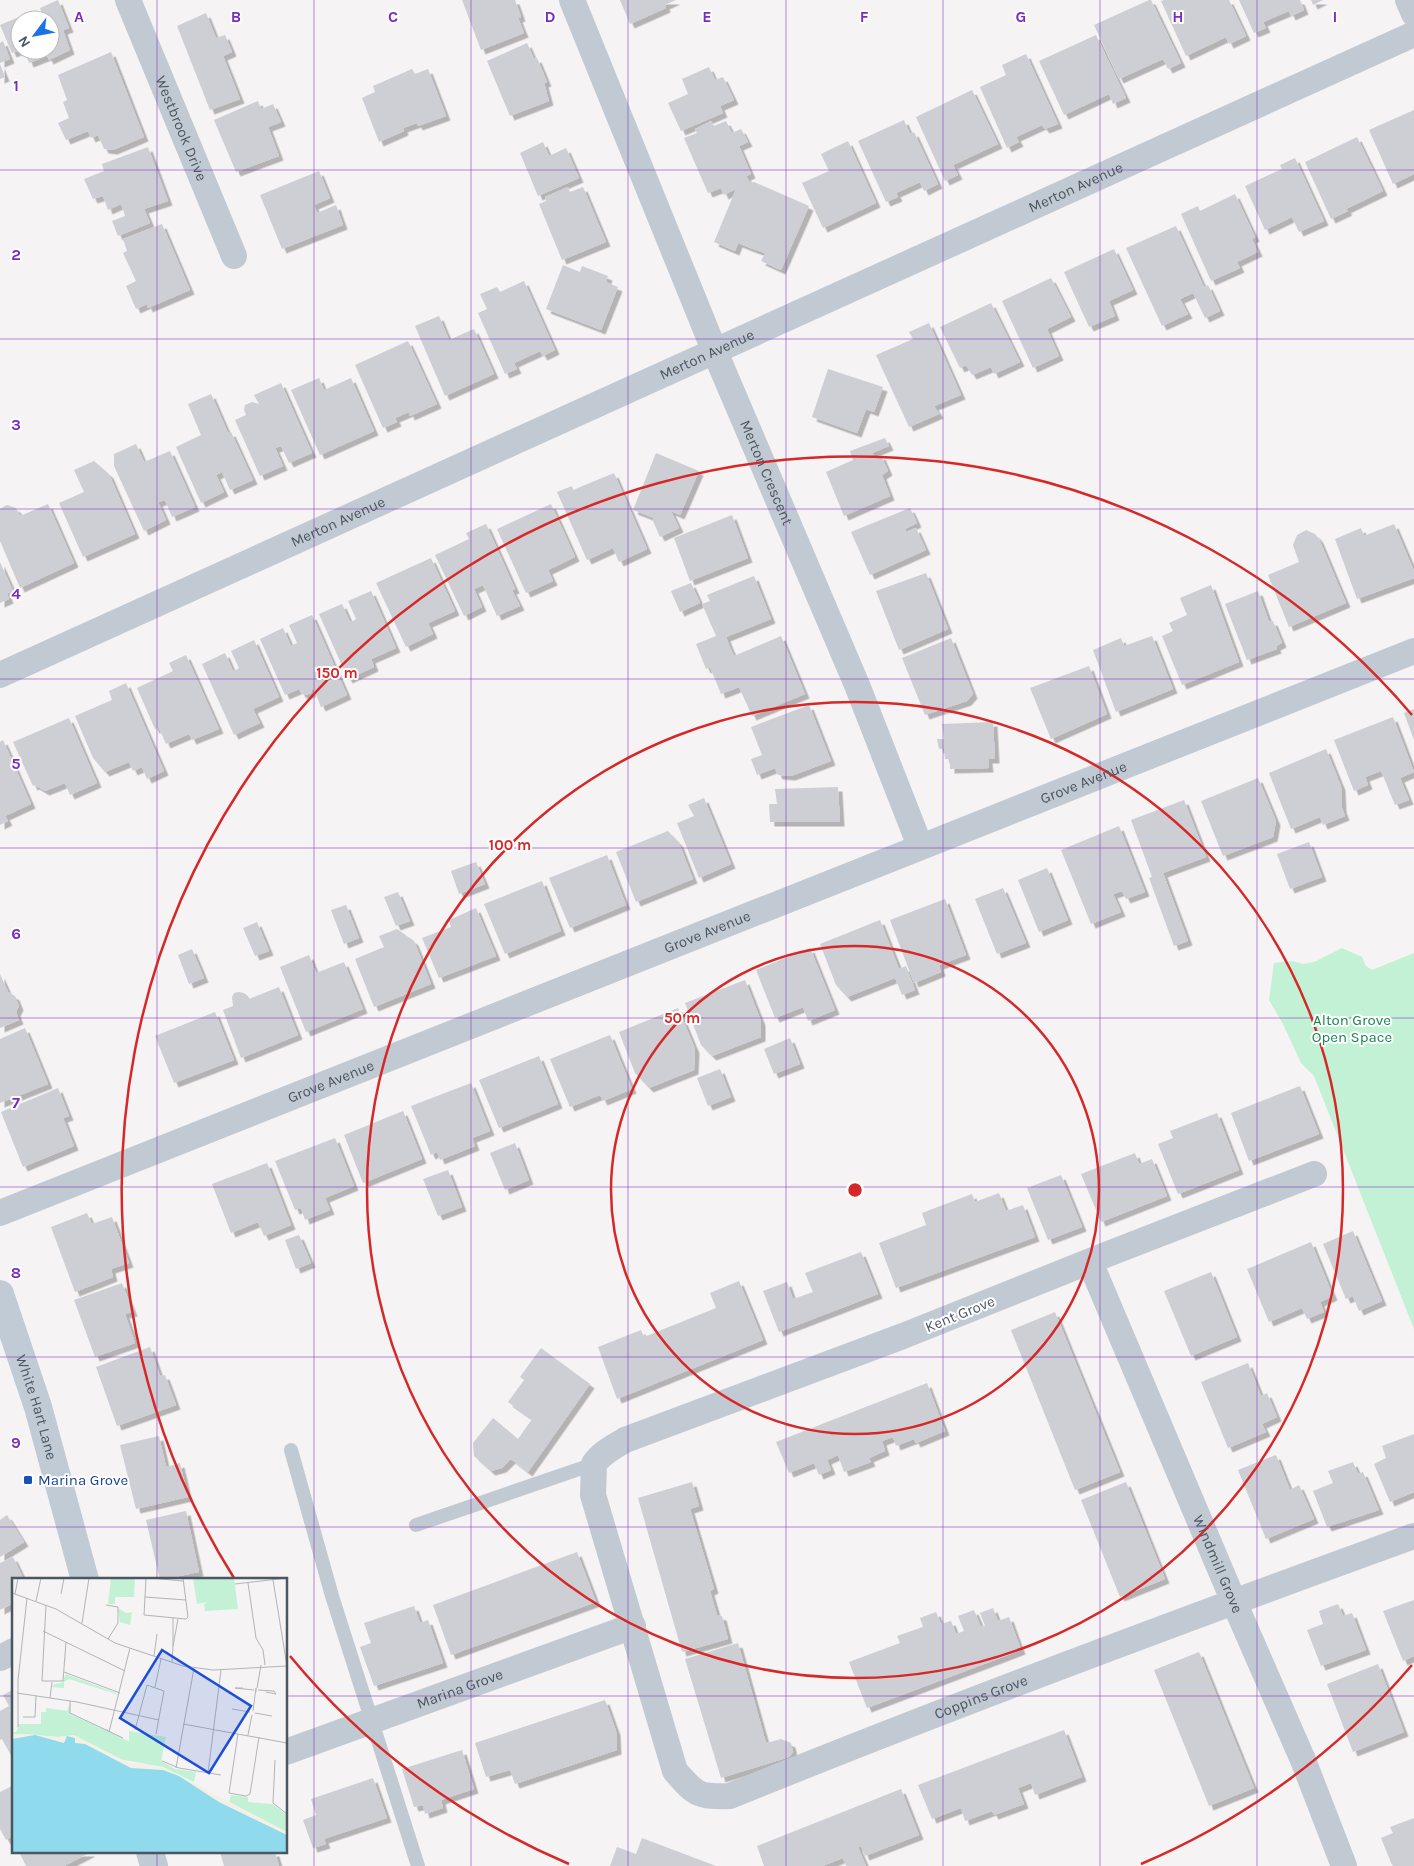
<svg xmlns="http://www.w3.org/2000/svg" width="1414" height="1866" font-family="Karla,sans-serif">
<defs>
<filter id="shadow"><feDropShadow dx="4.5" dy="4.5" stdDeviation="0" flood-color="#0004"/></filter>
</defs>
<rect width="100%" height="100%" fill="#f5f3f3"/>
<path fill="#c3f1d5" d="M1342 948 1362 957 1366 966 1372 970 1414 953V1329L1314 1076 1301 1063 1283 1024 1269 1000 1274 963 1292 961 1303 964 1314 962Z"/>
<path fill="#cdcfd5" filter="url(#shadow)" d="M58 0 69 28 63 30 70 50 49 60 47 56 29 63 24 50H50V20H20V50L12 53 0 25 19 17 20 20 41 11 40 8Z
M462 0H515L521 17 518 18 524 33 481 50Z
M620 0H676L665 5 666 8 630 24Z
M1149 0H1151L1181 63 1168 69 1163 59 1119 79 1094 25Z
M1164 0H1229L1246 36 1229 44 1226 37 1186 56 1161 1Z
M1239 0H1300L1304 10 1291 16 1289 11 1263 22 1266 28 1254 33Z
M1311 0H1323L1313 5Z
M206 13 216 38 225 35 232 52 223 56 240 99 210 110 177 26Z
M1096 35 1126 98 1113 104 1109 94 1064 115 1039 61Z
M3 41 10 59 0 63V43Z
M527 43 534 59 537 58 547 82 544 83 549 101 510 116 487 61Z
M111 52 144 137 113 150 104 149 98 135 91 138 88 131 66 140 58 123 69 118 63 102 67 100 58 75Z
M1026 54 1058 124 1045 129 1042 125 1016 137 1019 142 1007 148 980 87 1006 75 1002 65Z
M0 64 5 77 0 79Z
M709 67 715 80 723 77 734 100 720 106 723 113 681 131 668 103 688 94 682 79Z
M412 69 415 74 428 69 446 116 418 126 417 123 403 128 404 131 379 142 362 98 375 92 373 86Z
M972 90 998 144 953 165 958 175 945 181 916 117Z
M258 101 261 109 273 104 281 122 268 127 279 156 236 172 214 120Z
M1414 110V174L1393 184 1369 130Z
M904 120 910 134 914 132 938 184 924 191 920 182 896 193 898 197 886 202 858 141Z
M711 121 714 126 726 121 732 133 741 129 748 142 739 146 751 174 746 176 750 183 754 182 809 206 781 270 761 261 765 253 753 249 738 243 735 251 714 242 736 189 724 195 721 188 708 193 684 138 697 133 695 129Z
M1357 137 1383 191 1346 209 1348 211 1331 219 1305 162Z
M848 141 876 203 823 228 802 183 829 171 821 154Z
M543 142 549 156 566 148 579 178 538 196 520 153Z
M148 147 168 201 144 209 150 223 118 236 112 221 125 216 121 204 108 210 103 196 93 199 84 179 104 171 102 164Z
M1295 158 1324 221 1299 232 1292 217 1265 230 1245 186 1282 169 1280 165Z
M319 171 330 198 314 205 317 213 336 205 343 225 282 249 260 195Z
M568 187 570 192 583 187 606 242 562 260 539 204 546 201 545 197Z
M1235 194 1255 237 1252 239 1258 252 1237 262 1240 268 1211 281 1181 214 1198 206 1200 211Z
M162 224 190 290 148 308 147 304 136 309 126 286 136 281 123 253 127 251 123 239Z
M1176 226 1204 287 1208 285 1220 311 1205 318 1193 293 1180 299 1188 314 1162 326 1126 248Z
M1114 249 1133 290 1109 301 1115 316 1089 327 1064 272Z
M563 265 580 272 582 266 608 276 606 282 618 287 601 330 546 309Z
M1051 278 1071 317 1047 329 1059 356 1033 368 1002 301Z
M524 281 555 350 543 356 540 351 514 363 517 369 505 374 478 313 487 309 480 294 497 287 500 292Z
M991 303 1020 362 994 374 991 367 972 375 966 365 960 368 940 327Z
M439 316 449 340 474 329 494 374 445 396 415 326Z
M929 323 961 395 934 406 939 414 909 427 876 355 913 339 909 332Z
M408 341 437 404 410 416 409 412 395 418 397 422 383 428 355 365Z
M828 369 883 387 874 412 866 409 857 433 812 417Z
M319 378 324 390 351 378 374 431 320 455 291 390Z
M281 383 312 453 289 463 281 446 275 448 283 466 260 476 235 420 246 415 244 410 245 405 252 402 259 404 254 395Z
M211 394 228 433 231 432 253 480 230 490 222 472 216 475 224 492 201 503 176 447 201 435 188 404Z
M885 438 889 446 872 453 875 457 881 455 888 471 882 475 890 496 844 516 826 472 853 460 850 451Z
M136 444 144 462 170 451 195 507 172 517 165 500 158 502 166 520 144 531 114 466V454Z
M656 453 699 471 680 515 671 511 679 528 660 537 653 521 654 518 633 510Z
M94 461 109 474 135 534 83 557 59 503 84 492 74 470Z
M614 473 647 549 619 562 613 548 587 560 557 492 572 486 573 490Z
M48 504 74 563 20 588 0 541V509L7 505 16 508 20 516Z
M551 504 575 557 548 570 553 581 526 593 497 529Z
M910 508 917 523 905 529 906 532 916 528 926 550 870 575 851 532Z
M732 515 748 558 690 581 674 538Z
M486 524 515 589 512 590 520 606 497 616 483 585 474 589 482 607 464 616 435 555 469 539 466 533Z
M1394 524 1414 571V578L1357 599 1335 539 1361 528 1364 536Z
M1306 530 1315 534 1319 539 1346 603 1289 627 1268 575 1299 562 1293 545 1297 535Z
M431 558 455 611 428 623 433 634 406 647 376 583Z
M0 562 13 591 7 594 9 599 0 603Z
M926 573 948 629 899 650 876 591Z
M754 576 771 619 726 637 729 645 734 656 781 636 805 694 752 716 739 687 721 694 710 667 706 669 696 644 716 636 702 604 710 601 707 595Z
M691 583 700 603 680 612 671 591Z
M1211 585 1239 662 1182 685 1162 636 1173 631 1169 623 1187 615 1180 598Z
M371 591 396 648 371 659 374 667 348 679 319 614 342 604 350 622 353 621 356 619 348 601Z
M1258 591 1269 622 1273 621 1282 643 1276 646 1277 649 1247 660 1225 604Z
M312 615 347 695 321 707 313 687 311 693 306 695 301 693 299 689 285 695 260 639 283 628 291 646 297 643 289 625Z
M1152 636 1173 689 1116 712 1093 650 1121 638 1124 646Z
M951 638 973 694 967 701 925 715 902 658Z
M254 640 279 697 253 709 260 723 234 735 202 664 225 653 233 671 236 670 239 668 231 651Z
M186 655 219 729 192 740 189 734 166 744 159 728 155 729 137 688 173 671 169 663Z
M1089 666 1107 714 1051 739 1030 688Z
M126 683 164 771 147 779 142 767 133 771 129 762 105 772 93 758 75 716 112 700 109 691Z
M809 705 831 761 791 776 778 775 775 768 757 775 751 759 762 755 751 727Z
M1414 709V740L1404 713Z
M1393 717 1414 772 1400 778 1409 800 1395 805 1381 771 1365 777 1368 785 1354 791 1334 740Z
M69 718 97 783 70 795 65 783 45 791 35 785 33 786 13 742Z
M993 722 995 759H988L989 768 950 769V759H945L944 749H939L937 739H944L942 724Z
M3 740 31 804 5 816 8 821 0 825V742Z
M1326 749 1341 786 1342 808 1345 816 1323 825 1320 817 1291 829 1269 773Z
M1258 778 1276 821 1273 837 1223 856 1201 801Z
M838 787 840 822H770L769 804H777L775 789Z
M704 798 731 864 699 878 677 823 694 816 688 805Z
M1184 800 1206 857 1163 873 1188 941 1174 946 1149 878 1152 877 1131 820Z
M1119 826 1145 892 1126 899 1122 891 1113 894 1121 912 1091 924 1061 850Z
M668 831 679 843 693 879 636 902 616 852Z
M1309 842 1322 877 1290 889 1277 854Z
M607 855 626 905 570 928 549 878Z
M476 862 485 884 459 894 451 871Z
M1047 868 1068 920 1039 932 1018 880Z
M542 881 561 931 505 954 484 904Z
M1003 888 1026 943 997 954 975 899Z
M398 892 410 921 396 926 384 897Z
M945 899 966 955 939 965 941 972 914 983 890 920Z
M346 905 359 938 344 944 331 910Z
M476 908 496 956 439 978 422 938 451 927 449 920Z
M880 920 899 969 906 966 915 990 902 995 895 978 847 997 836 985 820 944Z
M257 922 269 951 255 956 243 928Z
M397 929 414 941 431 984 374 1007 355 959 384 947 379 936Z
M810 948 835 1010 808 1021 803 1007 775 1018 756 970Z
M192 949 204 978 189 984 178 955Z
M309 955 316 973 344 962 363 1009 306 1032 280 967Z
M0 974 8 992 15 996 19 1006 16 1012 19 1020 0 1028Z
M745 980 761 1021V1037L712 1056 701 1045 685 1003Z
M279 987 298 1035 241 1058 223 1010 233 1006 232 997 234 993 239 992 244 993 248 996 249 999Z
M678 1008 695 1049 694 1070 649 1088 635 1073 619 1032Z
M215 1012 234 1060 174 1083 155 1036Z
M25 1028 48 1084 0 1103V1039Z
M610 1035 632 1089 603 1101 600 1095 570 1107 550 1059Z
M790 1038 800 1064 774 1074 764 1049Z
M539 1056 558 1104 499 1128 479 1080Z
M720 1069 731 1097 708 1106 697 1078Z
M471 1083 490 1131 472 1138 475 1146 440 1160 437 1152 431 1155 411 1106Z
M1300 1086 1319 1134 1249 1161 1231 1113Z
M58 1088 69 1116 63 1118 74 1146 23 1167 1 1112Z
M403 1111 422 1159 363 1183 344 1135Z
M1217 1113 1239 1170 1178 1194 1158 1144 1173 1138 1170 1131Z
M335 1138 354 1186 325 1198 330 1210 305 1220 301 1208 295 1210 275 1161Z
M515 1143 529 1180 505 1190 490 1153Z
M1135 1153 1139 1164 1152 1159 1167 1196 1101 1222 1081 1174Z
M267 1163 291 1225 264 1236 258 1222 231 1233 212 1184Z
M448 1170 462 1207 438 1216 423 1179Z
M1061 1175 1082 1227 1048 1240 1027 1188Z
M999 1193 1006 1211 1023 1205 1035 1237 896 1288 879 1243 926 1225 922 1213 972 1194 975 1202Z
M87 1213 92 1224 112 1217 129 1263 111 1269 113 1277 75 1292 51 1227Z
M1353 1231 1382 1301 1359 1311 1353 1296 1346 1299 1323 1244Z
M299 1235 311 1263 296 1269 285 1240Z
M1311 1242 1333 1296 1320 1302 1324 1312 1307 1319 1302 1308 1269 1322 1247 1269Z
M861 1252 878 1294 779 1332 763 1291 787 1282 793 1299 813 1292 805 1273Z
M1211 1272 1237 1337 1191 1356 1164 1291Z
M739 1281 763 1340 617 1399 598 1347 641 1330 644 1337 716 1308 710 1293Z
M122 1283 133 1312 125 1314 135 1343 95 1357 74 1300Z
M1055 1312 1120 1472 1075 1490 1011 1330Z
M150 1347 160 1376 165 1375 176 1405 117 1426 96 1367Z
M541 1348 590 1384 528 1472 511 1459 502 1468 491 1471 474 1456 473 1443 493 1418 518 1439 532 1419 508 1402 524 1380 520 1377Z
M1248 1363 1261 1396 1267 1393 1277 1417 1262 1424 1266 1432 1228 1448 1201 1382Z
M927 1383 945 1431 916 1443 914 1439 896 1446 893 1437 882 1441 885 1451 869 1458 871 1462 844 1472 838 1455 827 1460 831 1470 819 1475 814 1463 789 1473 776 1442Z
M1414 1434V1492L1390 1502 1374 1464 1386 1458 1382 1446Z
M159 1436 166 1467 180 1463 188 1497 136 1509 120 1445Z
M1276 1455 1290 1490 1299 1485 1314 1519 1266 1539 1238 1470Z
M1353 1462 1358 1474 1363 1472 1379 1510 1327 1527 1313 1491 1333 1483 1328 1471Z
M692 1482 699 1506 690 1509 714 1589 710 1591 717 1615 722 1616 728 1639 682 1652 638 1498Z
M1126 1482 1165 1579 1120 1597 1081 1500Z
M186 1511 199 1572 160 1580 146 1520Z
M7 1515 24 1542 0 1557V1520Z
M577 1552 596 1602 451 1655 433 1605Z
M13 1557 24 1580H14V1603L0 1610V1563Z
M1414 1600V1656L1403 1661 1383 1611Z
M1338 1604 1343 1616 1352 1613 1366 1650 1321 1666 1307 1630 1323 1624 1319 1611Z
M414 1606 420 1623 428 1620 443 1663 374 1686 360 1647 371 1643 364 1623Z
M993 1608 998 1621 1009 1617 1021 1650 867 1708 849 1662 900 1643 897 1636 923 1627 920 1618 936 1612 941 1624 951 1621 956 1634 964 1631 958 1616 974 1610 981 1627 985 1626 980 1613Z
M738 1643 766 1743 781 1739 791 1743 793 1752 789 1757 721 1778 685 1659Z
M1199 1652 1254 1788 1209 1806 1154 1670Z
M1378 1664 1404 1732 1353 1752 1327 1684Z
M14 1689V1761L2 1739 0 1740V1711L9 1706 3 1695Z
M605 1700 616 1731 617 1750 515 1784 510 1770 486 1777 475 1743Z
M1064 1730 1082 1777 1035 1795 1031 1783 1018 1788 1024 1804 994 1815 992 1811 965 1821 961 1808 932 1819 918 1785Z
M462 1750 474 1789 441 1800 443 1808 425 1814 423 1805 414 1807 402 1769Z
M373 1778 387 1818 324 1839 326 1844 313 1848 303 1820 316 1815 311 1799Z
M14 1785V1835L6 1840 0 1829V1792Z
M901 1789 919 1835 865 1856 861 1846 858 1847 866 1866H846L843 1858 822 1866H764L757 1846Z
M1414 1818V1866H1394L1392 1865 1381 1838 1393 1833 1390 1827Z
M642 1838 716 1866H610L617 1847 636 1854Z
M19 1852H91L64 1866H26Z
M220 1852H259L260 1854 275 1852 279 1866H224Z"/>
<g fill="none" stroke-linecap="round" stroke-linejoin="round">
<path stroke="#c1cad2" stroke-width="14" d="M291 1450 332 1596 418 1866
M416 1525 594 1464"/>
<g stroke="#c1cad2" stroke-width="26">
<path id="s1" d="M128 0 234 256"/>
<path id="s2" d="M572 0 715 352 857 685 920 846"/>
<path d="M1408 0 1414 14"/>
<path id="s3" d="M0 675 1414 34"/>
<path id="s4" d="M1314 1174 1108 1254 903 1336 625 1440C614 1447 601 1453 594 1464L593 1495 675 1771C696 1795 698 1797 730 1796 956 1704 1185 1619 1414 1536"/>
<path id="s5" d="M0 1213 1414 651"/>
<path id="s6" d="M1090 1262 1234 1602 1303 1760 1344 1866"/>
<path d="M0 1658 14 1651"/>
<path id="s7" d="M286 1752 633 1626"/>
</g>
<g stroke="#c1cbd6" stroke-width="28">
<path id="s8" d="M0 1294 38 1407 85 1580"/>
<path d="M150 1852 154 1866"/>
</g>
</g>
<path fill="none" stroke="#7b2cbf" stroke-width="1" stroke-opacity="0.55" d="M157 0V1580M314 0V1866M471 0V1866M628 0V1866M786 0V1866M943 0V1866M1100 0V1866M1257 0V1866M0 170H1414M0 339H1414M0 509H1414M0 679H1414M0 848H1414M0 1018H1414M0 1187H1414M0 1357H1414M0 1527H1414M0 1696H14M286 1696H1414M157 1852V1866"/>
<g fill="none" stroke="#d62828" stroke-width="2.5">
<circle cx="855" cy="1190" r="244"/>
<circle cx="855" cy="1190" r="488"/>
<path d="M1412 1665A732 732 0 0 1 1141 1864M569 1864A732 732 0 0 1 290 1656M234 1578A732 732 0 0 1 1412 715"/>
</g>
<rect fill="#1a4fb4" stroke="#fff" stroke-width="2" x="23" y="1475" width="10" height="10" rx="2.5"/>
<g text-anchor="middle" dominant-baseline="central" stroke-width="4" stroke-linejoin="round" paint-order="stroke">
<g font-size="15" fill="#4a5661" stroke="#fff">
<text stroke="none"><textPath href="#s1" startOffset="139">Westbrook Drive</textPath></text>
<text stroke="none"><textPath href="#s3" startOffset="1181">Merton Avenue</textPath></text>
<text stroke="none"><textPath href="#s3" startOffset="776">Merton Avenue</textPath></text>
<text stroke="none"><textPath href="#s2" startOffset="511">Merton Crescent</textPath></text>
<text stroke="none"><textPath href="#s3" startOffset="371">Merton Avenue</textPath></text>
<text stroke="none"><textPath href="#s5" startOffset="1166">Grove Avenue</textPath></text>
<text stroke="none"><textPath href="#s5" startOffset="761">Grove Avenue</textPath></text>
<text stroke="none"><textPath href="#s5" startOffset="356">Grove Avenue</textPath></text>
<text transform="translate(960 1314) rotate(-22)">Kent Grove</text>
<text stroke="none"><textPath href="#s8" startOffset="119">White Hart Lane</textPath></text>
<text stroke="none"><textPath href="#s6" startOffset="328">Windmill Grove</textPath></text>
<text stroke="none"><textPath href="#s7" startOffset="185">Marina Grove</textPath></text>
<text stroke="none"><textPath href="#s4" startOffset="1431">Coppins Grove</textPath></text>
</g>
<g font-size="15" fill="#17864f" stroke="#fff">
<text x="1352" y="1020">Alton Grove<tspan x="1352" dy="17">Open Space</tspan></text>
</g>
<g font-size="15" fill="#164399" stroke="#fff" text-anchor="start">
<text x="38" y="1480">Marina Grove</text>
</g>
</g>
<g transform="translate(12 1578)">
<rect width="275" height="275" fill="#f5f3f3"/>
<path d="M99 0H123L122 19H103V26H96ZM181 0H222L226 31 193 33 192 26 196 24 185 26ZM106 30 114 35 120 34 118 47 108 44ZM54 96 104 115 106 119 104 116 57 101 52 104V110L40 109 42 106 50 105ZM59 124 58 136 93 152 98 150 95 152 114 162 117 163V153L154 159 149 183 163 191 184 194 182 204 151 189 107 181 62 157 46 159 0 156 5 153 6 146H29V134H34V130L55 133ZM219 217 236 219V224L260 226 275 237V254L217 225Z" fill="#c3f1d5"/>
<path d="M14 156 46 159 62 157 117 185 151 189 275 254V259L53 166 0 164 2 157Z" fill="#f5f0e5"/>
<path d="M23 157 52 165 55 158 63 160V165L73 166 119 190 151 192 167 198 207 224 275 257V275H0V161Z" fill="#90daee"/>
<path fill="none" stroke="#b1b4b9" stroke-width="1" d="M134 0 132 37 174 41 176 39 171 0M138 0 171 3M261 2 275 88M236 5 244 60 251 72 253 87M223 6 275 0M0 15 44 31 103 65 171 88 201 92 275 88M3 16 6 0M49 16 52 0M133 19 174 22M24 23 29 0M34 27 30 103H51L54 64M94 27 106 29V45L96 61M161 40V68L166 41M70 45 77 0M31 53 113 93M142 78 145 56M160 84 161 68M52 94 108 115M143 109 149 81M231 110H223L242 112M245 110 249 87M246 112 262 113 264 116 254 114M5 115 65 124 147 142M38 120 40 104M58 123V135L111 160M220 131 238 134M241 133 244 110V114M243 135 260 138M11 139H23L24 118M171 146 275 165M6 149V102L15 20M123 152 135 107 152 113 144 156M97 154 118 70M226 156 217 215 234 218 238 216 247 159M236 157 240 137M263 182 261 225 275 236M150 183 167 190 209 197M164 190 182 90M196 195 209 92"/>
<path fill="#1d4ed8" fill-opacity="0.15" stroke="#1d4ed8" stroke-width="2.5" d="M150 72 239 128 197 195 108 140Z"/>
<rect width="275" height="275" fill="none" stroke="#4a5661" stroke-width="2.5"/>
</g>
<g font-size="16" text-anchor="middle" font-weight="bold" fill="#7b2cbf" stroke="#fff" stroke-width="4" stroke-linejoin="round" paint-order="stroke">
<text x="79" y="22">A</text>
<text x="236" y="22">B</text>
<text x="393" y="22">C</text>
<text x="550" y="22">D</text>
<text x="707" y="22">E</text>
<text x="864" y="22">F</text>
<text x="1021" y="22">G</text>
<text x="1178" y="22">H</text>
<text x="1335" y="22">I</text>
<text x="16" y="91">1</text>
<text x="16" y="260">2</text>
<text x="16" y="430">3</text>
<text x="16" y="599">4</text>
<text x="16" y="769">5</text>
<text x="16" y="939">6</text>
<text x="16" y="1108">7</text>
<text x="16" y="1278">8</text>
<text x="16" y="1448">9</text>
</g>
<circle cx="855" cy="1190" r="8" fill="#d62828" stroke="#fff" stroke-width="2.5"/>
<g font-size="15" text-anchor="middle" font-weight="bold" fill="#d62828" stroke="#fff" stroke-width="4" stroke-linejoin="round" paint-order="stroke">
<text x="337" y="678">150 m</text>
<text x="510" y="850">100 m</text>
<text x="682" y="1023">50 m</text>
</g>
<g transform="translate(35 35) rotate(238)"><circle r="24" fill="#ffffff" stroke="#b7bbc0"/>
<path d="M0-4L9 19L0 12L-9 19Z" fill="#1a73e8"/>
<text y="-8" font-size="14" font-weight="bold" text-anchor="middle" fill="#4a5661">N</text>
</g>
</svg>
